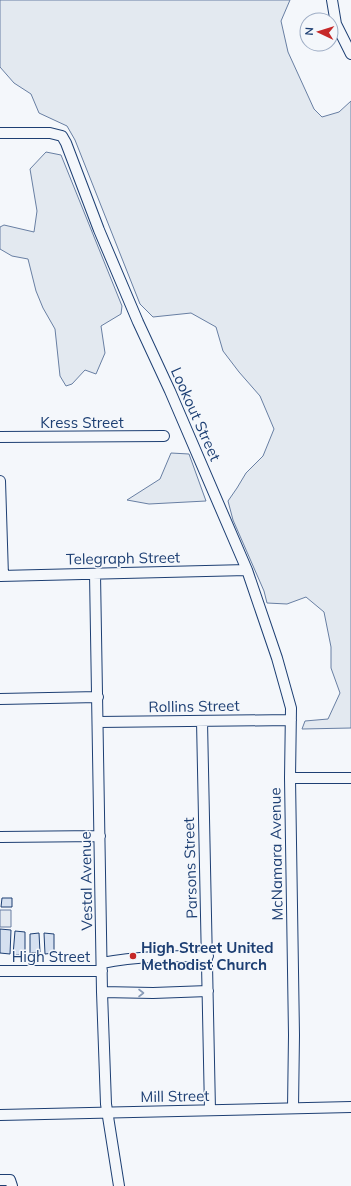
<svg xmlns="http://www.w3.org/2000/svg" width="351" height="1186" font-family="Mulish,sans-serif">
<rect width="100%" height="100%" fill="#f4f7fb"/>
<path fill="#e3e9f0" stroke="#687fa3" d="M0 0H290L281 21 288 52 314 109 322 117 339 112 351 101V728L302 729 305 721 328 719 340 693 331 668V647L324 612 306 597 287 604 267 603 264 591 233 520 228 501 237 488 246 473 263 456 274 429 260 396 239 372 223 351 216 327 191 313 153 317 140 304 75 140 67 126 39 113 31 94 14 83 0 67Z
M46 152 61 155 122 306 121 314 101 326 105 353 96 374 85 370 72 384 66 386 60 376 55 329 43 308 36 291 28 259 12 256 0 249V227L4 225 34 232 37 211 30 169Z
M171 453 189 454 206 501 149 504 127 500 160 479Z
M0 910H11V927H0Z"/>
<path fill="#d5e0f0" stroke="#1d3f73" d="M2 898H12V907H1Z
M0 929 11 930 10 954 0 953Z
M15 931 25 932V954L13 955Z
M39 933 40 952 30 953V934Z
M44 933 54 934V953L45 954Z"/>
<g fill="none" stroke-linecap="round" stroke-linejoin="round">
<defs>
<path id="minor" d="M332 0 336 24 351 54
M0 133H50L62 136 66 143 99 230 138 322 170 391 247 570 277 658 291 708 290 778 294 1035 293 1108
M0 437 164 436
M0 481 3 576
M95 574 102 992 106 1104 119 1186
M0 576 247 570
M0 699 98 697
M202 721 210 1110
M98 722 291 720
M290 778H351
M0 837 100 836
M102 963C137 956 172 956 208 956
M0 971H102
M102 992 153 993 208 991
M0 1115 351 1107
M0 1180H10L12 1186"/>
</defs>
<use href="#minor" stroke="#1d3f73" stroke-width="12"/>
<use href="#minor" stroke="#f4f7fb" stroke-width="10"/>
</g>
<defs><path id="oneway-chevron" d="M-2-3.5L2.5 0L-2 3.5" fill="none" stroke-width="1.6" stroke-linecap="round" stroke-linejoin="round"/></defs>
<use stroke="#889bb7" href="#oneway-chevron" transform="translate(141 993)"/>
<circle fill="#c62828" stroke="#f4f7fb" stroke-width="1.5" cx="133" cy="956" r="4"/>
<g text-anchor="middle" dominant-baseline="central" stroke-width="3" stroke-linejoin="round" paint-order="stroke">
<g font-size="15" fill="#1d3f73" stroke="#f4f7fb">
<text transform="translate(196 414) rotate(66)">Lookout Street</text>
<text x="82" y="422">Kress Street</text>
<text transform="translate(123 558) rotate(-1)">Telegraph Street</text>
<text transform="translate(194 706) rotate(-1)">Rollins Street</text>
<text transform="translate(276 854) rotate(-91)">McNamara Avenue</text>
<text transform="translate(190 868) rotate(-92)">Parsons Street</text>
<text transform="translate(86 881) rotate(-91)">Vestal Avenue</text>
<text x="51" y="956">High Street</text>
<text transform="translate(175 1096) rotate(-1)">Mill Street</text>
</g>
<g font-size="15" font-weight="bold" fill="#1d3f73" stroke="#f4f7fb" text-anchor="start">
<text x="141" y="947">High Street United<tspan x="141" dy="17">Methodist Church</tspan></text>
</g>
</g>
<g transform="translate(319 32) rotate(274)"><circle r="19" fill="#f4f7fb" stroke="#9eadc5"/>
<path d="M0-3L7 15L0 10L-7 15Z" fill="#c62828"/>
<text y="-6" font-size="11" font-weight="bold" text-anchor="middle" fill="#1d3f73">N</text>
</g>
</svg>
